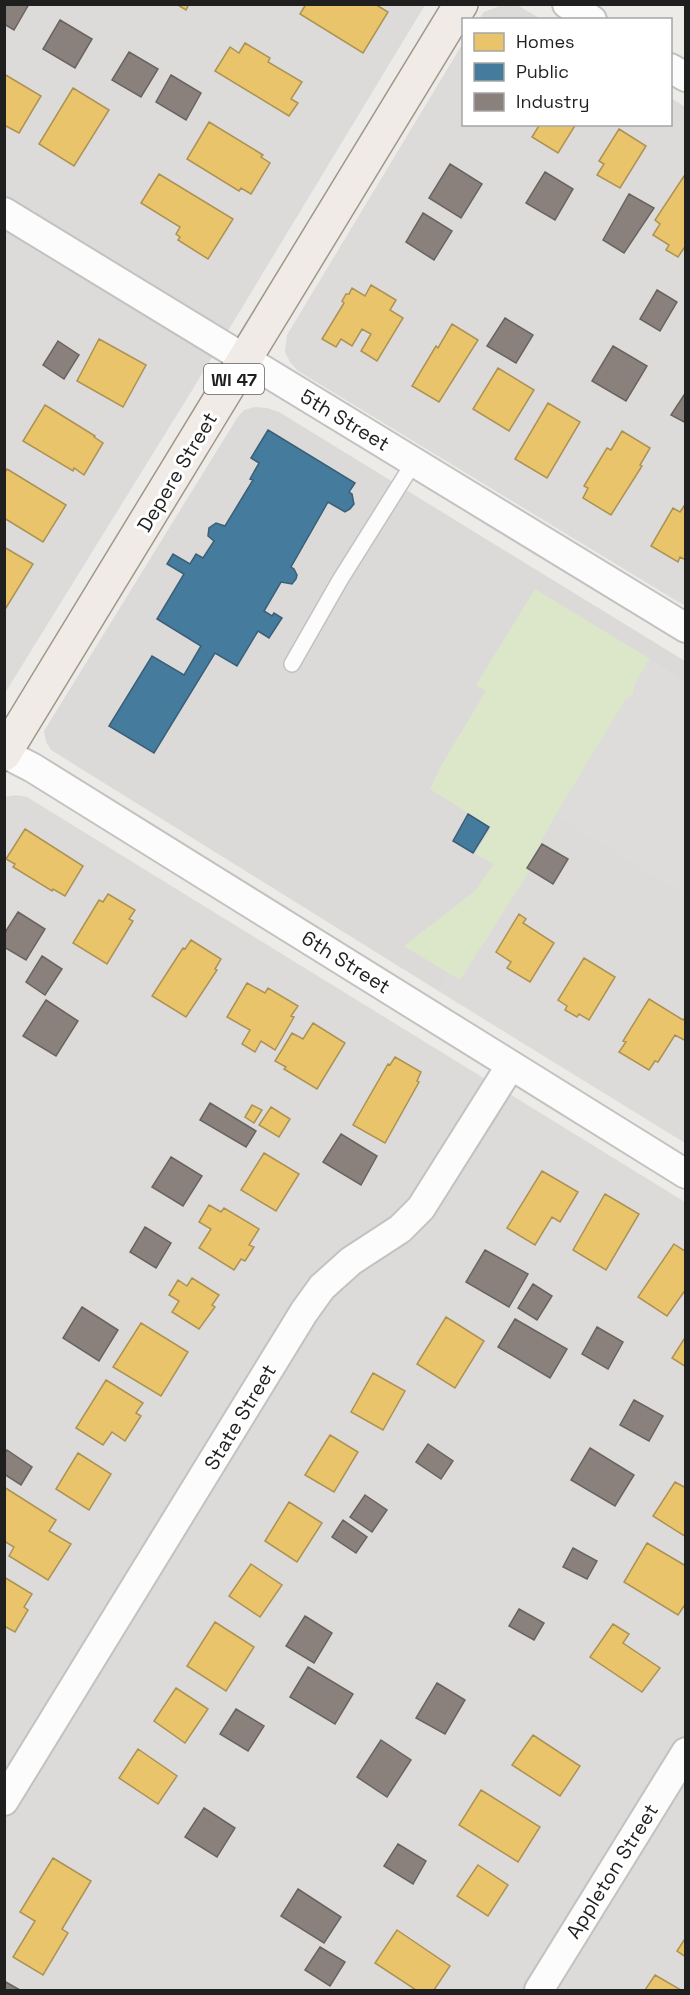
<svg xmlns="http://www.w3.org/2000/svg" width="690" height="1995" font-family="'Space Grotesk',sans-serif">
<rect width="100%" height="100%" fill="#edebe8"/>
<path fill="#dcdbd9" d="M505 4 517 5 541 19H479L484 12Z
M5 5H425L191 392 5 693Z
M463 43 464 124H670L671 98 685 107V606L298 371 290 362 285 352 287 335Z
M16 795 27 797 685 1202 686 1990H5L4 797Z
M553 811 685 895V1143L440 992Z"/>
<path fill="#dbdad9" d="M255 407 267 408 279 412 685 661V895L553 811 440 992 51 750 46 742 44 731 237 418 244 410Z"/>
<path fill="#dce7ca" d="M535 589 650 659 635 684 633 695 626 699 555 816 527 867 530 870 460 980 404 946 475 891 494 864 475 854 490 829 489 826 430 789 441 766 486 691 476 685Z"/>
<path fill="#dddcdb" d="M650 659 685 681V895L555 816 626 699 633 695 635 684Z"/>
<path fill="#e9c46a" stroke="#ac9254" stroke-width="1.5" d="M176 4H189L186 10Z
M306 4H375L388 12 363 53 300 14Z
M245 43 270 58 268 62 302 82 291 99 298 103 289 116 215 71 230 47 239 53Z
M4 74 41 96 19 133 4 125Z
M73 88 109 110 74 166 39 144Z
M209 122 263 155 261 157 270 163 251 194 241 188 239 191 187 159Z
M540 124H576L558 153 532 137Z
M619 129 646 146 620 188 597 175 604 164 599 161Z
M686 173V245L678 257 666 250 669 245 653 235 660 224 655 220Z
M159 174 233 219 208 259 178 240 180 237 176 234 180 227 141 203Z
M371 285 396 300 390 310 403 318 377 361 361 351 371 334 362 329 352 346 341 339 336 347 322 339 344 303 342 301 346 294H349L352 288 365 296Z
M452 324 478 340 439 402 412 386 436 346 438 348Z
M99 339 146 365 123 407 77 381Z
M498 368 534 390 509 431 473 409Z
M548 403 580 422 547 478 515 459Z
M45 405 95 436 94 437 103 443 84 475 74 468 73 471 23 441Z
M622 431 650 448 640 465 642 466 611 515 583 498 588 488 584 486 607 448 611 450Z
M7 469 66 505 43 542 4 518V474Z
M686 503V560L680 557 678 562 651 546 673 508 680 512Z
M4 547 33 564 4 611Z
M25 829 83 866 65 896 53 889 52 891 13 867 15 864 6 859Z
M108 894 135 910 129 919 133 921 107 964 73 943 99 900 103 902Z
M519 914 526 919 523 923 554 943 530 982 507 968 511 962 496 952Z
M191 940 221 959 215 969 217 970 186 1017 152 996 183 948 185 949Z
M584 958 615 977 589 1020 579 1014 577 1017 565 1010 567 1006 558 1000Z
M247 983 265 993 268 988 298 1006 291 1016 294 1017 275 1050 261 1041 255 1052 242 1044 250 1030 227 1017Z
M649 999 683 1020 686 1017V1041L675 1035 658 1062 655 1061 649 1070 619 1052 626 1042 623 1041Z
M313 1023 345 1043 317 1089 284 1069 286 1067 275 1061 292 1033 303 1039Z
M395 1057 421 1072 417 1081 419 1082 385 1143 353 1125 388 1064 390 1065Z
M252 1105 262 1110 254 1123 245 1117Z
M271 1107 290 1119 279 1137 259 1125Z
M264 1153 299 1174 276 1211 241 1190Z
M542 1171 578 1192 560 1222 552 1217 535 1245 507 1228Z
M605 1194 639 1214 606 1270 573 1250Z
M209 1205 221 1212 224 1208 259 1229 249 1245 254 1247 245 1261 241 1259 234 1270 199 1248 211 1229 199 1222Z
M674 1244 686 1252V1289L667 1316 638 1297Z
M192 1278 219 1295 212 1305 215 1307 199 1329 172 1312 179 1301 169 1295 178 1280 187 1286Z
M446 1317 484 1341 455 1388 417 1364Z
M141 1323 188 1352 161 1396 113 1367Z
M686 1336V1367L672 1358Z
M373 1373 405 1391 383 1430 351 1412Z
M106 1380 143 1403 136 1413 141 1416 125 1441 112 1432 103 1445 76 1428Z
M330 1435 358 1452 334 1492 305 1475Z
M78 1453 111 1474 89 1510 56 1489Z
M675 1482 686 1488V1537L653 1516Z
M4 1487 56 1520 49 1531 71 1544 48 1580 9 1556 14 1547 4 1541Z
M289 1502 322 1523 297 1562 265 1541Z
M647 1543 686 1566V1603L678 1615 624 1582Z
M251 1564 282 1585 260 1617 229 1596Z
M4 1577 32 1594 24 1607 28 1610 15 1632 4 1626Z
M215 1622 254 1647 226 1691 187 1666Z
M613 1624 629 1634 623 1643 660 1668 642 1692 590 1657Z
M176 1688 208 1709 185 1743 154 1721Z
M533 1735 580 1766 560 1796 512 1765Z
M138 1749 177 1776 158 1804 119 1778Z
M481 1790 540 1827 518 1862 459 1825Z
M53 1858 91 1881 62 1929 68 1933 43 1975 13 1957 35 1921 20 1912Z
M478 1865 508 1885 488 1916 457 1896Z
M397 1930 450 1966 434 1990H416L375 1963Z
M686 1937V1957L677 1951Z
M655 1975 681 1990H645Z"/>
<path fill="#457b9d" stroke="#3a5f77" stroke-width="1.5" d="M268 430 355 483 349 492 352 494 354 504 350 509 345 512 328 502 291 567 294 569 297 575 296 579 292 584 281 582 264 611 272 616 274 613 282 618 269 638 258 631 237 666 215 653 154 753 109 726 152 656 184 675 201 646 157 619 184 574 167 564 173 554 190 564 196 554 203 558 214 541 208 536 209 528 216 523 225 526 253 480 250 479 259 463 251 458Z
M468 814 489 827 473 853 453 841Z"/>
<path fill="#8a817c" stroke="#6a6460" stroke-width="1.5" d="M4 4H29L14 30 4 24Z
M60 20 92 39 75 68 43 49Z
M129 52 158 69 141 97 112 80Z
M171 75 201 93 186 120 156 102Z
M450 164 482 184 461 218 429 198Z
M545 172 573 189 555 220 526 203Z
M629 194 654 208 624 253 603 240Z
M423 213 452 231 434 260 406 242Z
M657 290 677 302 660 331 640 319Z
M505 318 533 335 516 363 487 346Z
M58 341 79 355 64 379 43 365Z
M613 346 647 366 626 401 592 381Z
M686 392V423L671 415Z
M542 844 568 859 553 884 527 868Z
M18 912 45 929 26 960 4 947V934Z
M42 956 62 969 45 995 26 982Z
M46 1000 78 1021 56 1056 23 1036Z
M210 1103 256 1131 246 1147 200 1120Z
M341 1134 377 1156 361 1185 323 1162Z
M171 1157 202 1176 183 1206 152 1187Z
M145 1227 171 1243 156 1268 130 1252Z
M485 1250 528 1274 509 1307 466 1282Z
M533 1284 552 1296 537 1320 518 1308Z
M82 1307 118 1330 99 1361 63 1338Z
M515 1319 567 1349 550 1378 498 1347Z
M597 1327 623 1342 608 1369 582 1354Z
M634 1400 663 1416 649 1441 620 1425Z
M428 1444 453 1461 441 1479 416 1462Z
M590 1448 634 1475 615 1506 571 1480Z
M7 1450 32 1467 21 1485 4 1474V1454Z
M365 1495 387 1510 372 1532 350 1517Z
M343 1520 367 1537 356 1553 332 1537Z
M573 1548 597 1561 587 1579 563 1567Z
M519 1609 544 1623 534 1640 509 1626Z
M305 1616 332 1633 314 1663 286 1646Z
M308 1667 353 1694 335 1724 290 1697Z
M437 1683 465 1700 445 1734 416 1718Z
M236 1709 264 1726 248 1751 220 1734Z
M381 1740 411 1760 387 1797 357 1777Z
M204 1808 235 1828 217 1857 185 1837Z
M398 1844 426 1861 413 1884 384 1866Z
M298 1889 341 1917 324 1943 281 1916Z
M320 1947 345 1962 330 1986 305 1970Z
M4 1981 20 1990H4Z"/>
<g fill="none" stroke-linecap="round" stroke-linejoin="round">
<defs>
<path id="lane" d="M292 664 340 580 414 462"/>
<path id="street" d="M567 4 592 20
M670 68 686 77
M4 212 686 628
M4 753 33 768 686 1174
M4 1801 304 1312 322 1287 351 1261 400 1229 421 1208 511 1065
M539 1990 686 1752"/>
<path id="primary" d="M4 754 461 4"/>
</defs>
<use href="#lane" stroke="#c3c2c0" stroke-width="18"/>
<use href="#street" stroke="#c3c2c0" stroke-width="32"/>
<use href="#primary" stroke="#a19687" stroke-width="36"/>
<use href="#lane" stroke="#fcfcfc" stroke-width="15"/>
<use href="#street" stroke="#fcfcfc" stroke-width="28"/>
<use href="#primary" stroke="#f0ebe6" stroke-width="33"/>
</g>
<g text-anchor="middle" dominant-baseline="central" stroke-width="6" stroke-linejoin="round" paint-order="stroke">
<rect fill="#fff" stroke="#626262" stroke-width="1.5" x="204" y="364" width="60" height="30" rx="4.5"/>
<g font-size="18" font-weight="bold" fill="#1f1f1f">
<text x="234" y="379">WI 47</text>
</g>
<g font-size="20" fill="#1f1f1f" stroke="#fff">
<text transform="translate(345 420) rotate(31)">5th Street</text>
<text transform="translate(177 472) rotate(-59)">Depere Street</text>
<text transform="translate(346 962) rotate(32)">6th Street</text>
<text transform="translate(240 1417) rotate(-59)">State Street</text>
<text transform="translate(612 1871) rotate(-58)">Appleton Street</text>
</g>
</g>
<rect width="690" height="1995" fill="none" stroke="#1f1f1f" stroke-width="12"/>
<rect x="462" y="18" width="210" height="108" fill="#ffffff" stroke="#a5a5a5" stroke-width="1.5"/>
<rect x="474" y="33" width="30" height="18" fill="#e9c46a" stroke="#a5a5a5" stroke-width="1.5"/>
<text x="516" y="48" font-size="18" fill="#1f1f1f">Homes</text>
<rect x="474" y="63" width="30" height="18" fill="#457b9d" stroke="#a5a5a5" stroke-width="1.5"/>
<text x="516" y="78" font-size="18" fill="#1f1f1f">Public</text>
<rect x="474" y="93" width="30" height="18" fill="#8a817c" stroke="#a5a5a5" stroke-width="1.5"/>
<text x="516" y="108" font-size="18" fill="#1f1f1f">Industry</text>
</svg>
